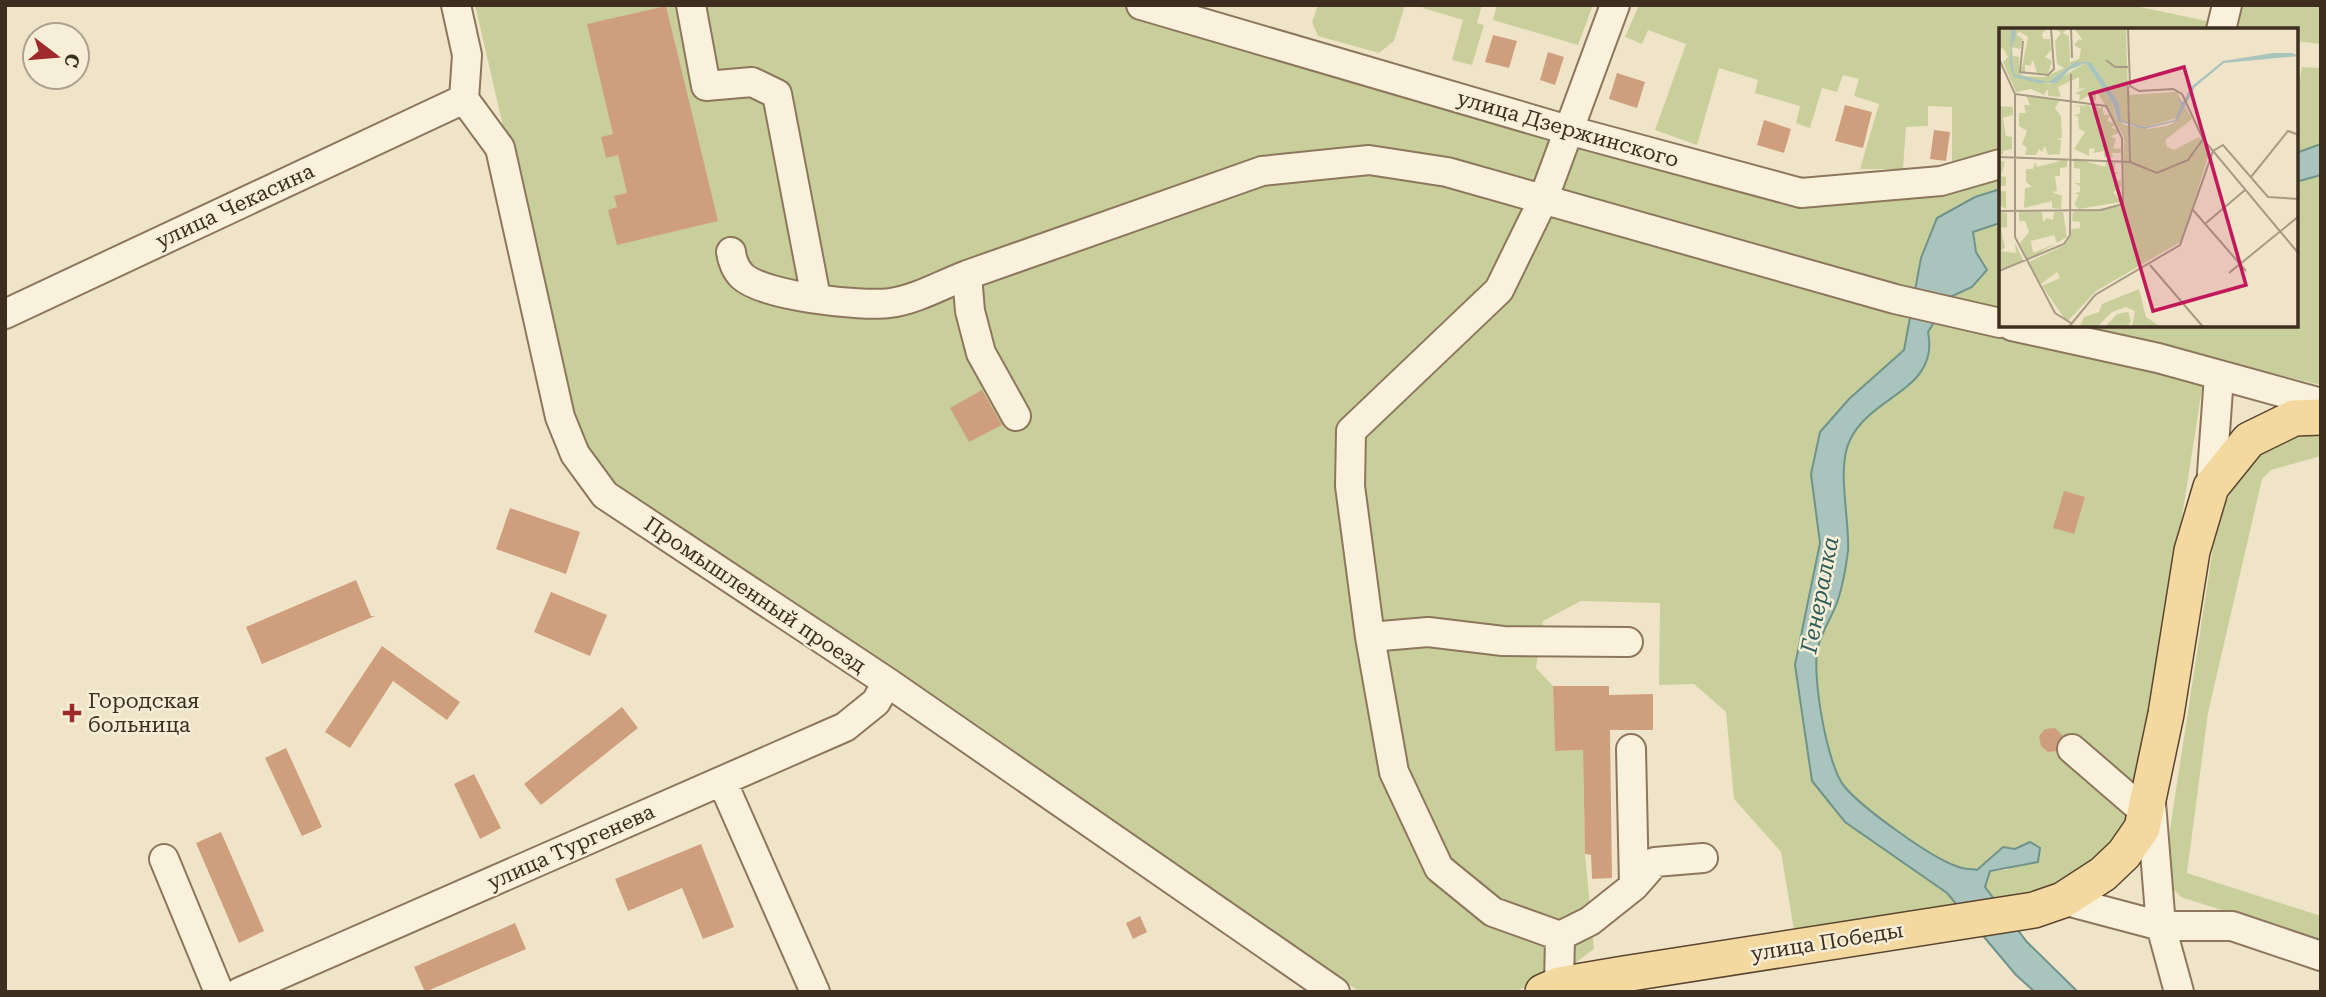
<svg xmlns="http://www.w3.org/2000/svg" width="2326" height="997" font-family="'Roboto Serif',serif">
<rect width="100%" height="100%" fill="#f0e4c8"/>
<path fill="#c9cf9b" d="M475 5H1127L1139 19 1800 205 2000 175V189L1975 197 1921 258 1904 350 1849 399 1820 433 1811 474 1820 543 1795 665 1845 822 1947 893 1959 907 1794 930 1781 852 1734 799 1726 712 1694 684 1659 685 1660 603 1581 601 1543 621 1536 668 1553 686 1555 751 1583 750 1585 854 1594 949 1562 973 1513 992H1360L609 487 571 420Z
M1318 5H1405L1394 41 1379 53 1318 36 1312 22Z
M1424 5H1482L1477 23 1484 25 1472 65 1452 60 1463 20 1423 8Z
M1497 5H1593L1578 45 1493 20Z
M1639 5H2131L2211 22 2209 30H2000V148L1952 166V107L1928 106V126L1906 127 1903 169H1860L1879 104 1854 96 1859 79 1843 75 1837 92 1822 88 1810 128 1796 123 1800 106 1755 93 1758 80 1719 68 1697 145 1655 130 1686 44 1648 30 1642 44 1625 37Z
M2243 5H2321V44L2296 41V30H2237Z
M2302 67 2321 68V144L2296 153V100Z
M2321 175V385L2207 357 2143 766C2138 784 2135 807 2127 824 2101 872 2048 894 1996 902L1985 887 1990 871 2007 870 2030 842 2015 849 2003 847 1977 870C1970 869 1962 869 1956 867 1931 857 1862 807 1844 786 1827 765 1811 673 1818 647 1822 632 1831 618 1837 603 1842 588 1846 567 1848 551 1850 520 1836 469 1849 440 1870 395 1941 390 1928 332L1950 297 1972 287 1976 252 1973 232 2000 223V326H2296V182Z
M2321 428V456L2271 470 2262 479 2208 713 2187 873 2321 916V942L2181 897 2171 887 2165 862 2217 521C2237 475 2266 432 2321 428Z"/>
<path fill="#a9c4bc" stroke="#6f938a" stroke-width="2" d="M2321 144V175L2296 182V153Z
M2000 189V223L1973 232 1976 252 1987 270 1972 287 1950 297 1928 332C1940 390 1871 395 1850 440 1836 468 1850 520 1848 551 1846 567 1842 588 1837 603 1831 618 1822 632 1818 647 1811 673 1827 765 1844 786 1861 807 1930 857 1956 866 1962 869 1970 869 1977 870L2003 847 2015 849 2030 842 2040 848 2038 862 1990 871 1985 887 2027 942 2078 992H2035L2016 975 1947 893 1845 822 1812 781 1795 665 1820 543 1811 474 1820 432 1849 399 1904 350 1921 258 1937 218 1975 197Z"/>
<path fill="#cf9f7d" d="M666 6 718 221 617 245 608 210 617 207 614 196 627 193 618 155 606 158 601 137 613 134 587 24Z
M1493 35 1517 41 1509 68 1485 62Z
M1548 52 1564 57 1555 85 1540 80Z
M1617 73 1645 82 1637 108 1609 99Z
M1845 105 1872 112 1863 148 1835 141Z
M1764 120 1791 129 1784 153 1757 145Z
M1934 130 1950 132 1946 161 1930 159Z
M982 390 1002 425 969 442 950 408Z
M2064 491 2085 497 2074 534 2053 528Z
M510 508 580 532 566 574 496 549Z
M356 580 371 616H375L262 664 246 627Z
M551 592 607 615 590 656 534 632Z
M382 646 460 702 447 720 393 681 350 748 325 732Z
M1553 686H1609V695L1653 694V730H1610L1612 878 1592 879 1591 855 1585 854 1583 750 1555 751Z
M622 707 638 728 541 805 524 784Z
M2055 728 2063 736 2056 745V751L2048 752 2041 746 2039 736 2045 729Z
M286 748 322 827 302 836 265 758Z
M474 774 501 828 480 839 454 784Z
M221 832 264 931 239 943 196 843Z
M701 844 734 927 703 939 682 888 628 911 615 879Z
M1140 916 1147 932 1133 939 1126 923Z
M515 923 526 949 425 992 414 967Z"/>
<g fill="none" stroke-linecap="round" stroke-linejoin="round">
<defs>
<path id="minor" d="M456 5 467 55 464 99 500 148 560 417 575 454 605 495 887 682 1335 992
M691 5 706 86 752 82 777 94 816 298
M1141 5 1568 130 1801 193 1941 181 2000 164
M2221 30 2227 5
M731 252C732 260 736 270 742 276 763 296 861 307 890 303 915 300 943 284 967 275L970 311 981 353 1016 416
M967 275 1262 171 1369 160 1447 172 1895 299 2000 323
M5 314 464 99
M2012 326 2158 358 2321 403
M2211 487 2219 376
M1370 637 1428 632 1503 641 1628 642
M2072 749 2146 813
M722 781 815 992
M2151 803 2161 926H2232L2321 956
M164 859 219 992
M1634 886 1655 862 1703 858
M2063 900 2161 926 2179 992
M1560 936 1590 921 1634 886 1631 749
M1559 985 1560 936 1493 912 1439 868 1394 772 1370 637 1350 486 1351 431 1499 290 1543 200 1615 5
M240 992 845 727 876 702 887 682"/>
<path id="major" d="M1543 992 1559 985 1624 974 2034 910 2063 900 2103 874 2124 854 2142 828 2166 714 2192 551 2211 487 2249 440 2294 418 2321 417"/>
</defs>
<use href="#minor" stroke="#8d765c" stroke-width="32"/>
<use href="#major" stroke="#5b4430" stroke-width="38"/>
<use href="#minor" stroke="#faf1dc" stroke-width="28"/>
<use href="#major" stroke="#f3d9a0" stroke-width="35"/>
</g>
<path fill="#9e2a2b" stroke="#f7eed8" stroke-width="2.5" d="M68.5 702.5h7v7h7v7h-7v7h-7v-7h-7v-7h7z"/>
<g text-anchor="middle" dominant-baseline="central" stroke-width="5" stroke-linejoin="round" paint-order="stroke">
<g font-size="21" fill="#3d2e20" stroke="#f7eed8">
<text transform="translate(1568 129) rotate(16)">улица Дзержинского</text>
<text transform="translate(235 206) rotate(-25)">улица Чекасина</text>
<text transform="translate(755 595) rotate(34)">Промышленный проезд</text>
<text transform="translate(571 847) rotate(-24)">улица Тургенева</text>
<text transform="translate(1827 942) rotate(-9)">улица Победы</text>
</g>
<g font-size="21" fill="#3d2e20" stroke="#f7eed8" text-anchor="start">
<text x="88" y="701">Городская<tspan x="88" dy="24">больница</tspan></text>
</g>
<g font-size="23" font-style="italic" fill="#2f5d5a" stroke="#f7eed8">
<text transform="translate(1820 595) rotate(-79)">Генералка</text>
</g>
</g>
<g transform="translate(1999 28)">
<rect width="299" height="299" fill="#f0e4c8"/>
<path d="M12 0 15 49 50 56 87 35 114 76 117 90 126 97 150 101 168 98 178 93 185 77 193 91 166 112 168 119 175 122 200 109 211 122 183 213 97 263 68 294 43 258 61 250 58 244 42 256 30 234 66 217 73 201 81 200V194L73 193 74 184 124 178 125 109 97 62V73L89 68 80 73 81 67 76 65 87 60 80 61V49L59 59 62 69 49 68V61L45 67 32 61 17 64 4 34 9 29 4 20 0 22V2ZM16 0H48L43 6 44 11H51L52 22 46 29 53 33 49 46 38 45 34 32 31 38 26 37V46L22 44 29 9 21 4 17 6 24 11 21 21 13 19ZM54 0H69L64 5 70 8 71 34 80 31 82 21 75 17 80 11 84 13 75 0H127L129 67 178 64 183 74 178 71 182 77 178 90 146 99 122 93 120 75 92 34H76L49 54 35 52 15 46 14 28 20 29V44L25 48 46 49 65 40 58 36 56 13 62 5ZM27 68 61 72 56 80 62 88 63 110 58 111 62 112 61 126 49 127 46 118 43 124 40 121 37 127H26L28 120 23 116 28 103 20 98V85H27L25 77H31ZM96 76 101 81 103 77 105 87H111L108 93 117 96 112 100 118 101 120 105 111 108 117 111 114 120 122 121V125H113L114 130 105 129V123L94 125 96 120 90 121V128L75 121 86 104 80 101 79 88H74L81 85V79L75 78 90 77 96 86ZM0 78 14 79V87L4 90 7 108 13 109V121L4 123V128L0 123ZM75 130 106 139 107 134 116 135V143L108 144H120L112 151 122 153V159L114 164 122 174 80 181 75 176 80 167 75 165 81 164V158L75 155H81V141L75 140ZM68 131V139L61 140V148H56L58 163 53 164 63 168 62 181 53 180V173L25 180 26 160 33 159 27 154V141H34L36 134 38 139ZM0 132 6 134 2 148 7 149V158H0V163H7V181L0 177ZM0 184 8 185V199L2 200 6 220 1 223 17 225 16 215 25 234 0 241ZM20 184H43L44 194 48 190 54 192 55 184H64L68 209 29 232 21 215 30 204 26 193H20ZM55 207 58 215 34 225 32 213ZM140 261 147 289 162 299H133L136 283 127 279 113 284 98 299 81 298 85 289 100 284 103 276ZM129 284 132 293 128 299H106L118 286Z" fill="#c9cf9b" fill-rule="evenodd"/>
<path d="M12 0H16L17 8 12 20 15 46 49 54 76 34H92L120 75 122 92 146 99 176 92 182 77 178 70 184 74 192 59 224 33 274 25H293L300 28 225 35 196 59 178 93 145 101 119 93 114 76 87 35 70 42 58 55H39L15 49 11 38Z" fill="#a9c4bc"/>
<path fill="none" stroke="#a89b85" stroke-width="2" d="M72 0 73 30M129 0 131 58 140 63 174 61 183 66 204 111 300 226M24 13 21 44 49 47 55 41 52 0M0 31 16 66V209L56 285 72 295M107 32 116 39H129M129 58 131 134M0 129 131 134 158 145 189 132 204 111M252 149 289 103 300 107M194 182 247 243M0 183 102 182 124 176 123 110 107 78 16 66M207 195 246 162M151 237 205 300M0 243 65 216 71 207 72 46M230 245 300 188M69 300 96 267 181 217 214 123 224 117 269 169 300 171"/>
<path fill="#c2185b" fill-opacity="0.15" stroke="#c2185b" stroke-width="3.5" d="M185 39 247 257 154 283 91 66Z"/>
<rect width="299" height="299" fill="none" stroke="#3d2e20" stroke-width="3.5"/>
</g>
<rect width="2326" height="997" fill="none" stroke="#3d2e20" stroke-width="14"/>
<g transform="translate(56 56) rotate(106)"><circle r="33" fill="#f7eed8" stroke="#ada18e" stroke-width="2"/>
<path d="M0-5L12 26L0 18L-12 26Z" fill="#9e2a2b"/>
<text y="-10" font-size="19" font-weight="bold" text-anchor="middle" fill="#3d2e20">С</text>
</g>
</svg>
